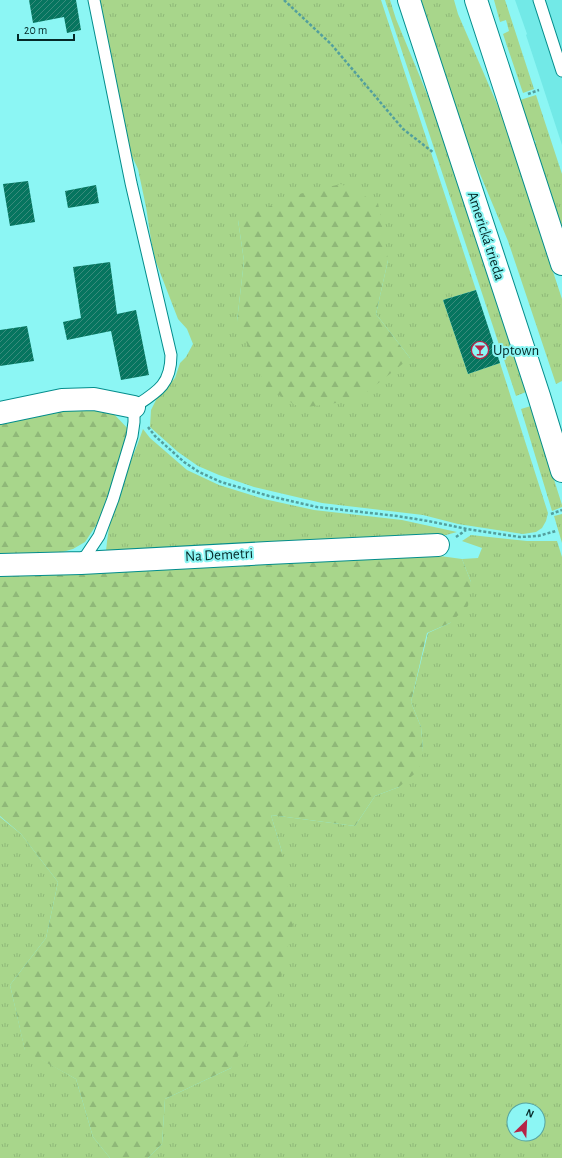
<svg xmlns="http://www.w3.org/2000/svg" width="562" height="1158" font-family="'Alegreya Sans',sans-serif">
<defs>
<pattern id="grass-tufts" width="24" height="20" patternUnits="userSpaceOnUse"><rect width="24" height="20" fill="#a8d68b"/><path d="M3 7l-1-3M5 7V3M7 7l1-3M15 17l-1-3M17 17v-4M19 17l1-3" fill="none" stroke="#8fb878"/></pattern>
<pattern id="forest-firs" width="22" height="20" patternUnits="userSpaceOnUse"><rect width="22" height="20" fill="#a8d68b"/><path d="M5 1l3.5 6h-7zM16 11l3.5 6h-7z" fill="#8fb878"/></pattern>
<pattern id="building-hatch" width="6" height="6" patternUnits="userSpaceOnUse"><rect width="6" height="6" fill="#06755f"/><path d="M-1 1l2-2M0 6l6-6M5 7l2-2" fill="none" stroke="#3a8b7c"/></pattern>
</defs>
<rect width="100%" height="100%" fill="#8cf6f4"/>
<path fill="#72e9e7" d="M515 0H562V145L526 35 527 34Z"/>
<path fill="url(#grass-tufts)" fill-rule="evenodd" d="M100 0H381L476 290 443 300 468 374 500 363 548 513 546 521 542 528 536 532 523 534 458 524 423 515 322 503 254 487 219 475 198 466 178 452 150 427 151 410 157 398 175 378 180 363 186 357 193 344 187 329 178 319 156 262 152 246 146 207 138 169 127 146ZM238 220 388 260 376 314 410 358 237 321 244 261Z
M385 0H390L396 19 437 118 526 392 516 396Z
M421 0H454L458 14 501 113 562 299V381L556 384 508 241 470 150Z
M494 0H505L534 89 523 93 503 34 509 31 506 20 500 22Z
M536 95 562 174V228L534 143 536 142 532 137 520 100Z
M531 406 562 505V507L552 511 521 409Z
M143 429 150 438 187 470 219 485 264 499 314 510 402 520 457 532 446 535 110 554 106 551C108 530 112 509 119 490 127 469 136 450 143 429Z
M562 514V543L554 516Z
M471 535 527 541H557L562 557V1158H148L162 1144 165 1099 231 1068 282 852 271 815 355 826 375 796 399 787 423 750 421 727 411 702 428 633 450 623 471 582 462 559 478 558 482 548 462 541ZM514 1110H538V1134H514Z
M0 817 21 834 58 882 46 938 10 985 25 1050 76 1079 93 1137 110 1158H0Z"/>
<path fill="url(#forest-firs)" d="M341 184 378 203 388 260 376 314 410 358 357 400 300 408 266 387 237 321 244 261 238 220 295 195Z
M60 406 112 412 131 432 103 515 85 542 73 549 59 553 0 558V420Z
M418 553 462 559 471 582 468 606 450 623 427 633 411 702 421 727 423 750 419 770 399 787 375 796 355 826 271 815 282 852 293 924 278 989 231 1068 165 1099 162 1144 148 1158H110L93 1137 76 1079 25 1051 10 985 46 938 58 882 21 834 0 816V574Z"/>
<path fill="url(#building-hatch)" d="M29 0H76L81 30 67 33 64 17 33 23Z
M28 181 35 222 10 226 3 184Z
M96 185 99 203 68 208 65 191Z
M110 262 117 314 136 310 149 375 121 380 111 331 67 340 63 322 81 318 73 267Z
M476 290 500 363 468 374 443 300Z
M27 326 34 361 0 366V330Z"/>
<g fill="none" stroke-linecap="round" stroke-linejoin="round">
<defs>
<path id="service" d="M539 0 562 71
M81 563 99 536 113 499 132 436 134 422V407C157 392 171 385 171 355L131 183 94 0"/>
<path id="minor" d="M0 413 62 400 94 399 134 407
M0 565 81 563 268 553 438 545"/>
<path id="tertiary" d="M409 0 539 396 562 471
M476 0 562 264"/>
</defs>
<use href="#service" stroke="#038d8c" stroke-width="13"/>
<use href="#minor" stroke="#038d8c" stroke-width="24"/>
<use href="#tertiary" stroke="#038d8c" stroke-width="24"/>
<path stroke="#539f9d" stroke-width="2.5" stroke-dasharray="3 2" stroke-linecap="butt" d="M284 0 331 44 403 129 434 153
M528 94 539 90
M148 427 155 436 184 462 199 472 221 482 269 496 317 507 397 516 428 521 467 529 520 537 538 536 556 531
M551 514 562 510
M456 537 466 530"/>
<use href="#service" stroke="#fff" stroke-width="11"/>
<use href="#minor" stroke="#fff" stroke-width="22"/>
<use href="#tertiary" stroke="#fff" stroke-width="22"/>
</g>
<defs>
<symbol id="bar-ring" viewBox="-11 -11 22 22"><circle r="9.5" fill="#8cf6f4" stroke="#b62447" stroke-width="1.5"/><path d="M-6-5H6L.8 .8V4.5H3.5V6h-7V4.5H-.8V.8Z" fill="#b62447"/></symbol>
</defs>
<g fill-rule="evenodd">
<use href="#bar-ring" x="470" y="340" width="20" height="20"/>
</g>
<g text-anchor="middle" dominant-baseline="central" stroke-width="4" stroke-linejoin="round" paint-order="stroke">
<g font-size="15" fill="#052928" stroke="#8cf6f4">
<text transform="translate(486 236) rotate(72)">Americká trieda</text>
<text transform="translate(219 555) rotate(-3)">Na Demetri</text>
</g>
<g font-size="15" fill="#052928" stroke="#8cf6f4" text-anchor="start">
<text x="493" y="350">Uptown</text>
</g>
</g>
<g transform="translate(526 1122) rotate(24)"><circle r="19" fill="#8cf6f4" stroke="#56a4a2"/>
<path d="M0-3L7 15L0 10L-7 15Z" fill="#b62447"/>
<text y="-6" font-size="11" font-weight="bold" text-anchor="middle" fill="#052928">N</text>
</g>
<path d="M18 34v6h56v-6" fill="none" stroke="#052928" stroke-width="2"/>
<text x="24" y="34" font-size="12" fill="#052928" stroke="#8cf6f4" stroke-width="3" paint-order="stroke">20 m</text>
</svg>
